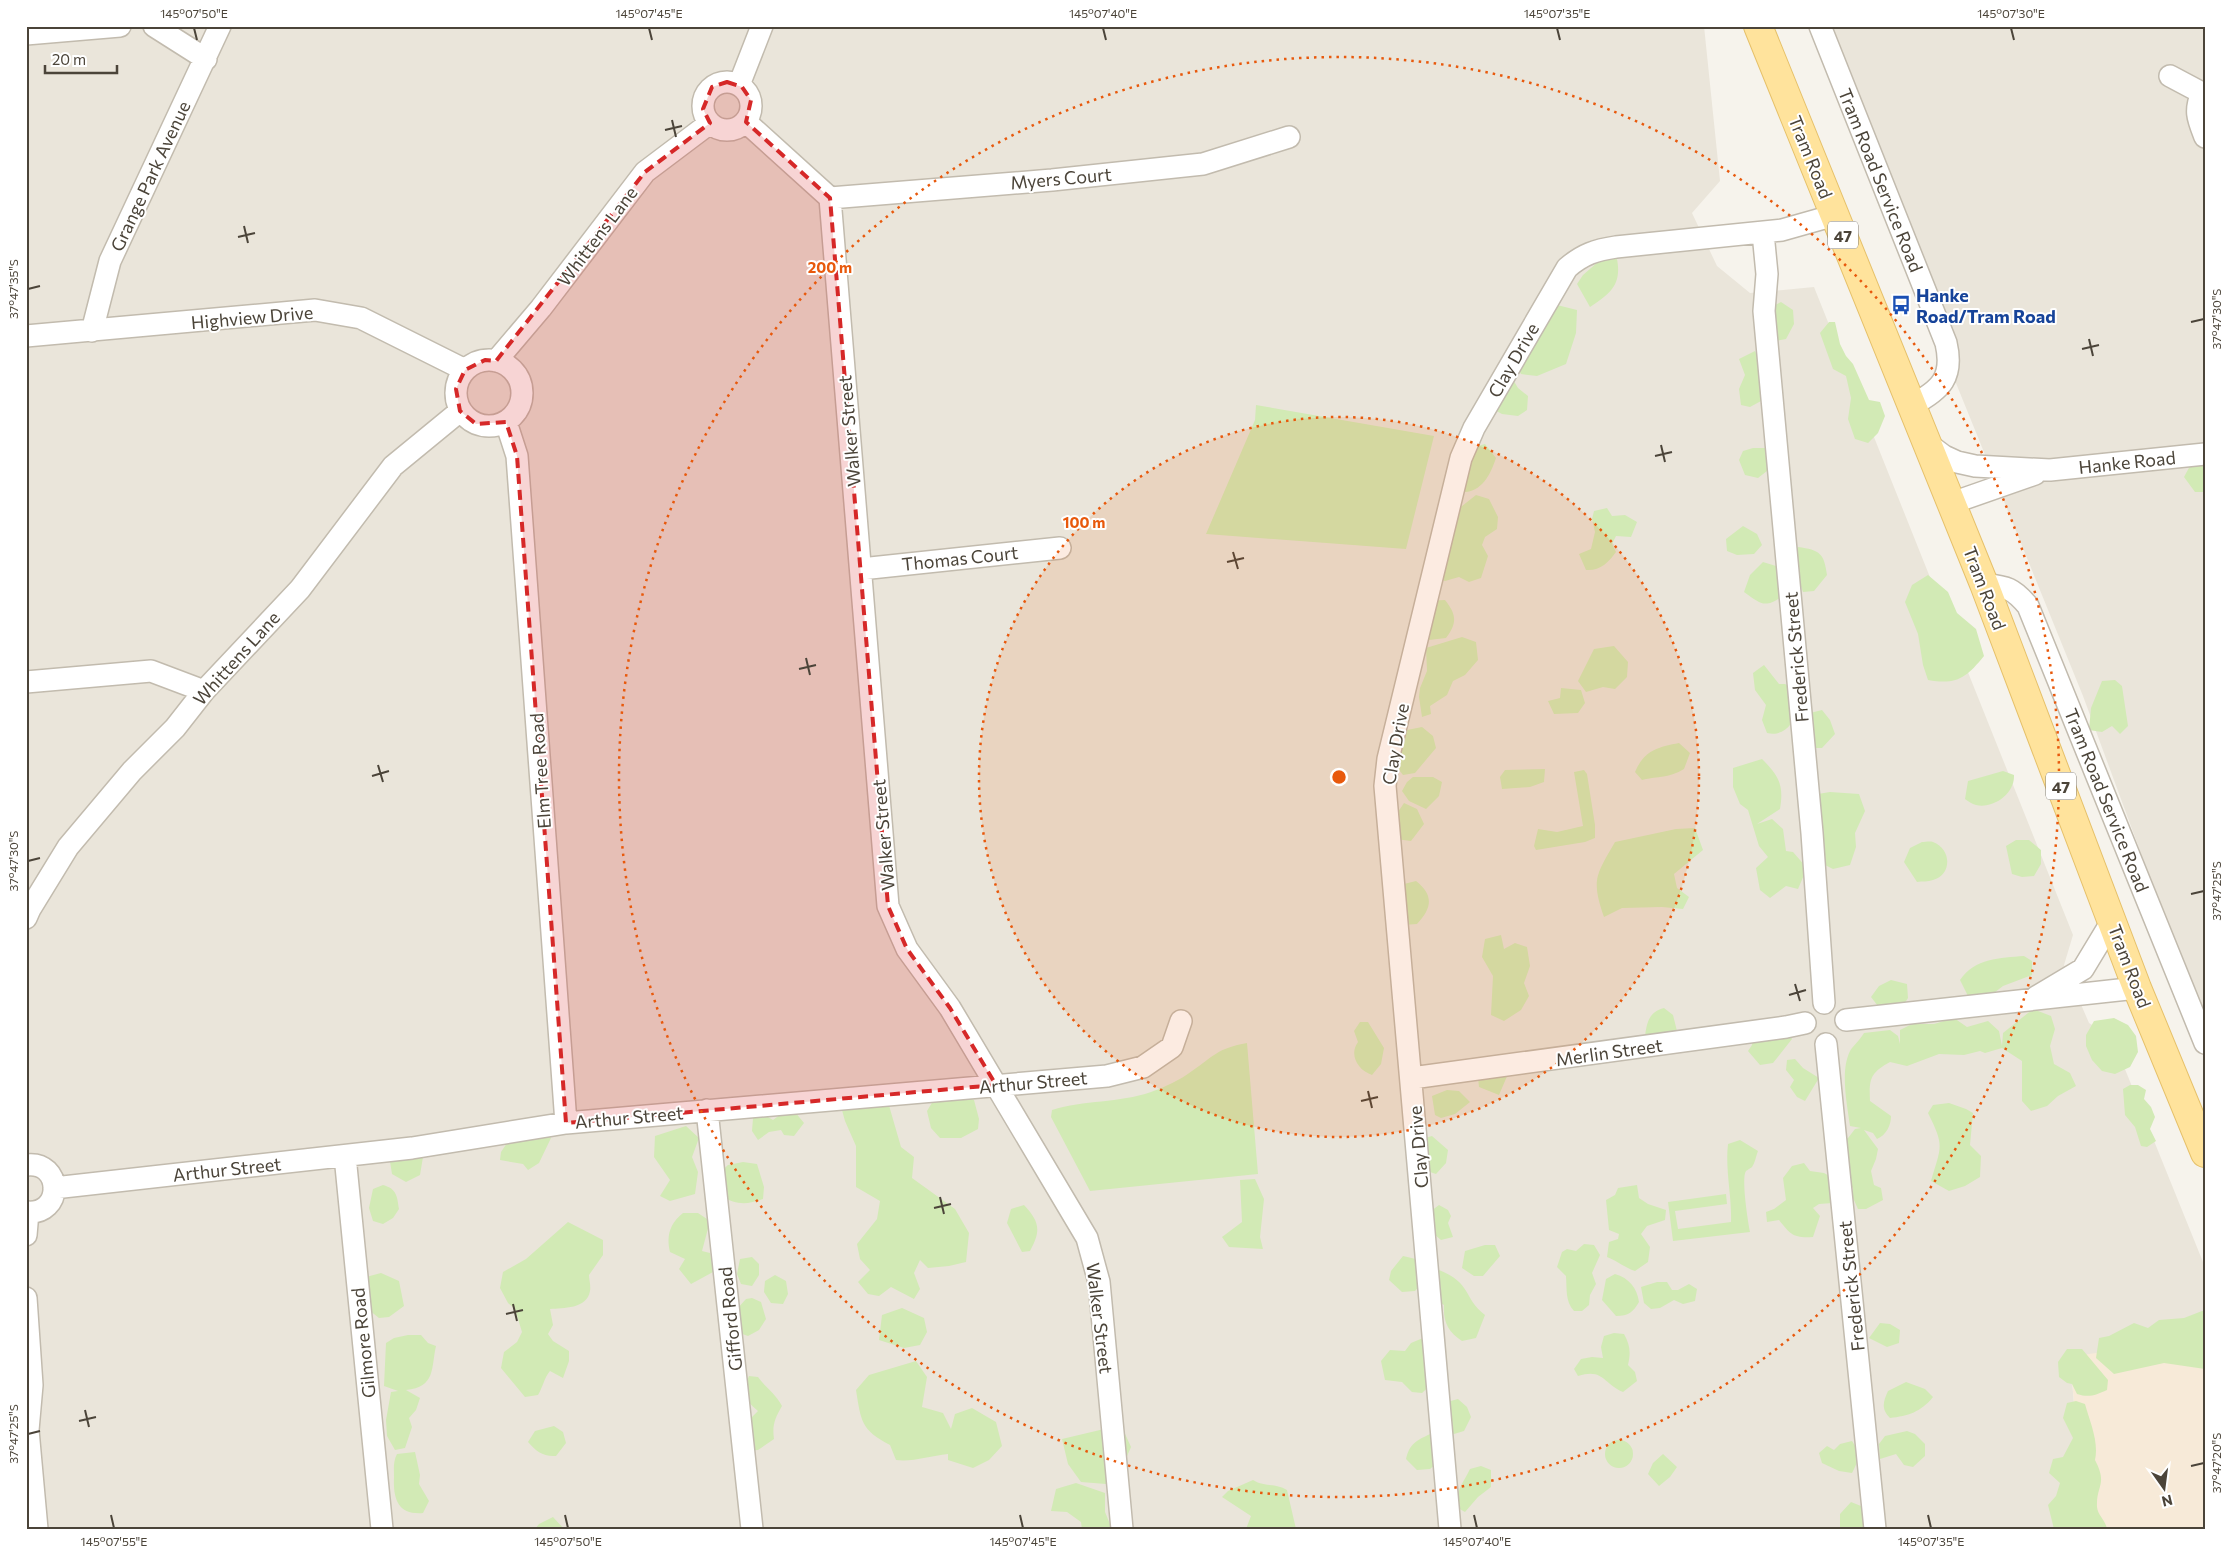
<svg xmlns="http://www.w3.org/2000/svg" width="2231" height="1555" font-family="Commissioner,sans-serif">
<rect width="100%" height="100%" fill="#f6f3ec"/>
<path fill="#eae5da" d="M26 26H1704L1720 181 1692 213 1717 266 1750 293 1814 287 2073 935 2064 965 2089 1023 2112 1037 2205 1267V1336L2070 1358 2085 1529H26Z
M1811 26H2205V1027L2083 696Z"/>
<path fill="#f7ead8" d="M2205 1336V1529H2085L2070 1357Z"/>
<path fill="#d2eab5" d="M1606 255 1617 259C1622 285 1610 294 1590 307L1577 284 1583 275Z
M1781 302 1793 310 1794 324 1786 339 1776 341 1768 309Z
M1557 305 1577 310 1576 333 1566 364 1537 376 1521 374 1513 359Z
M1829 322H1835L1840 344 1846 356 1853 364 1869 400 1880 402 1885 416 1878 433 1868 443 1855 439 1848 419 1851 398 1846 376 1833 369 1820 333Z
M1755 351C1762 368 1767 384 1761 401L1750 407 1741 405 1739 389 1745 375 1739 359Z
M1512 378 1518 388 1528 396 1527 410 1518 416 1502 414 1487 406Z
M1256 405 1434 436 1406 549 1206 534 1255 420Z
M1485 444 1496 458C1490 476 1481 494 1459 492L1461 458 1478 446Z
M1753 448H1766L1767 471 1758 478 1745 475 1739 460 1743 451Z
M2205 452V492H2195L2184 477 2190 466Z
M1476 495 1489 499 1498 517 1497 529 1485 537 1482 545 1488 556 1481 578 1469 582 1459 577 1445 581 1430 575 1442 533 1456 523 1457 510Z
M1607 508 1612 516 1625 515 1637 522 1631 537 1616 536 1612 544 1616 552C1608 563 1600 571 1586 570L1579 554 1591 549 1595 532 1592 519 1594 511Z
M1743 526 1757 534 1762 545 1754 554 1737 555 1727 551 1726 539Z
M1798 547C1820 550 1824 553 1827 575L1814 591 1803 592 1791 559Z
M1763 562 1782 568 1781 597C1764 609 1760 603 1744 592L1750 575Z
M1928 575 1948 592 1957 613 1976 629 1984 656C1966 678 1957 685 1928 680L1923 665 1918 634 1905 602 1912 585Z
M1445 600C1457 615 1457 623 1446 638L1429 640 1413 630 1426 601Z
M1462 637 1476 642 1478 660 1465 675 1453 681 1447 695 1430 706 1431 714 1422 717 1419 697 1420 688 1427 671 1426 648Z
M1614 646 1628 662 1627 677 1615 689 1603 687 1586 692 1578 681 1594 649Z
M1764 665 1779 684H1785L1795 690 1801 709C1792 723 1785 737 1767 733L1762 720 1766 705 1755 690 1753 673Z
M2115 680 2122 686 2128 726 2120 734 2112 726 2102 732 2089 730 2091 708 2102 681Z
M1561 688 1581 690 1585 703 1578 713 1554 714 1548 701 1560 698Z
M1822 710 1830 720 1835 734 1822 748H1804L1806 714Z
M1422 727 1433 736 1436 748 1415 773 1403 775 1396 766V738L1407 730Z
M1679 743 1690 753 1684 769C1669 778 1659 776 1642 780L1635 772C1644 751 1657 747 1679 743Z
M1762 759C1779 776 1784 785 1780 809L1757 824 1772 819 1783 829 1786 851 1793 852 1807 868 1798 889 1786 886 1770 898 1760 890 1756 868 1768 857 1759 846 1748 810 1740 804 1733 787V768Z
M1545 769 1544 782 1530 787 1502 789 1500 777 1505 770Z
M1584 770 1587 774 1595 825V838L1585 842 1536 850 1534 846 1538 829 1557 832 1583 826 1574 772Z
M2003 771 2014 775C2015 794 1993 809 1976 805 1972 804 1968 801 1965 799L1968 781Z
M1413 777H1433L1442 782 1439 796 1426 809 1409 801 1402 791 1407 782Z
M1830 792 1859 794 1865 811 1855 833 1856 847 1850 865 1833 869 1821 863 1818 794Z
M1404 803 1417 809 1424 824 1411 841 1396 839V815Z
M1695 828 1703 850 1674 874 1677 888 1689 897 1683 909 1662 907 1622 908 1604 917C1591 880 1596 875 1615 842L1676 829Z
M2016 840H2029L2041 850V864L2034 876 2022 877 2012 874 2006 846Z
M1922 842C1925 842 1930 841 1933 842 1952 849 1952 875 1933 880 1928 882 1922 881 1917 882L1904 862 1910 848Z
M1416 881C1434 895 1432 908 1417 924L1403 925 1400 885Z
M1501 935 1504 949 1515 943 1527 947 1530 966 1524 983 1529 996 1521 1010 1504 1021 1491 1015 1493 976 1482 957 1485 939Z
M2024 956 2032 961V975L2003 986 1986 999 1970 1000 1960 980C1975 958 2000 958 2024 956Z
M1891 980 1907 984 1908 998 1899 1012 1881 1010 1871 997 1879 986Z
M1664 1008 1673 1015 1677 1031 1662 1042 1645 1036C1647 1022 1649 1012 1664 1008Z
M2033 1009 2051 1016 2055 1029 2050 1046 2054 1064 2070 1073 2076 1086 2058 1096 2047 1106 2031 1111 2022 1101V1061L2002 1048 1985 1053 1980 1051 1964 1055 1939 1054 1907 1066 1890 1062C1870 1073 1869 1079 1870 1101L1891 1116C1891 1126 1886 1135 1877 1139L1873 1133 1864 1130 1878 1149 1876 1159 1871 1171 1874 1185 1881 1188 1883 1200 1866 1209H1858L1853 1198V1188L1838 1173 1833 1146 1848 1138 1855 1129 1861 1128 1850 1126C1847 1104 1840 1071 1850 1051 1853 1046 1860 1040 1864 1033L1890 1030 1898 1036 1900 1044V1030L1912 1024H1934L1954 1018 1967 1027 1988 1021 1999 1031 2002 1046 2003 1033Z
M2114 1018 2128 1025 2136 1036 2138 1052 2130 1067 2115 1074 2102 1071 2092 1060 2086 1046V1035L2094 1021Z
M1360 1022H1368L1384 1048 1381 1064 1372 1075C1357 1070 1349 1054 1358 1042L1354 1031Z
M1783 1024 1792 1039 1773 1063 1760 1065 1748 1051 1752 1045 1753 1029Z
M1247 1043 1258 1174 1090 1191 1051 1117 1052 1110C1084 1100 1119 1103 1151 1092 1165 1087 1180 1080 1192 1071 1214 1056 1218 1048 1247 1043Z
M1795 1059 1803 1068 1819 1078 1805 1101 1797 1097 1790 1087 1794 1080 1786 1070 1787 1060Z
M1508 1074 1499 1095 1479 1087 1478 1078Z
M2130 1085H2138L2146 1090 2144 1099 2151 1107 2155 1117 2150 1129 2156 1141 2147 1147 2141 1146 2135 1127 2125 1115 2123 1089Z
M1447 1090 1459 1091 1470 1102 1455 1114 1441 1118 1435 1115 1432 1096Z
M956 1094 974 1100 979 1119 978 1129 961 1138H940L931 1128 927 1111 936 1096Z
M888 1102 901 1147 914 1157 912 1178 955 1209 969 1233 966 1262 949 1266 928 1268 920 1260 914 1273 920 1289 914 1299 891 1287 879 1296 868 1294 858 1282 870 1270 860 1259 857 1244 877 1219 880 1201 856 1187V1146L845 1121 840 1103Z
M1949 1103 1966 1109 1973 1113 1970 1145 1981 1156 1980 1177 1965 1186 1949 1191 1931 1181C1941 1146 1945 1147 1928 1113L1933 1105Z
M784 1112H795L804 1123 794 1136 784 1135 781 1130 769 1132 758 1140 752 1131 753 1118 763 1114 773 1120Z
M686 1126 699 1138 692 1157 698 1172 695 1194 670 1201 660 1196 670 1180 654 1157 655 1136Z
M540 1128 551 1138 539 1163 528 1170 523 1164 500 1160 501 1152 515 1131Z
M1432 1136 1448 1150 1446 1163 1436 1174 1424 1170 1425 1138Z
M1740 1140 1758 1151C1756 1156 1755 1163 1752 1167 1752 1167 1746 1171 1746 1171 1741 1178 1748 1222 1750 1232L1673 1241 1668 1202 1726 1194 1727 1204 1675 1211 1678 1229 1731 1222C1732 1196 1725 1170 1728 1144Z
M412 1148 423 1157 420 1175 406 1182 392 1174 389 1155Z
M743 1162 757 1164 764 1187 763 1199C746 1205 737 1205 721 1196L715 1177 728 1165Z
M1804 1163 1810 1171 1824 1173 1838 1181 1833 1203 1819 1204 1813 1208 1820 1216 1813 1237C1793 1238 1791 1235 1779 1220L1767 1222 1766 1212 1774 1209 1786 1200 1783 1178 1792 1166Z
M1255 1179 1264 1199 1260 1237 1263 1249 1229 1247 1222 1237 1242 1222 1240 1180Z
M383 1185C397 1189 397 1196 399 1209L393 1218 383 1224 373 1221 369 1208 373 1189Z
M1637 1185 1639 1198 1648 1204 1666 1210 1665 1220 1647 1226 1641 1234 1650 1247 1648 1262 1635 1271C1625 1268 1618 1261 1607 1257L1609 1242 1618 1239 1619 1234 1609 1230 1606 1200 1615 1195 1618 1188Z
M1024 1205C1040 1222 1041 1231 1030 1251L1022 1252 1007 1223 1011 1209Z
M1439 1205 1448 1210 1451 1216 1448 1223 1453 1237 1441 1240 1434 1234 1431 1211Z
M683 1213H698L710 1221 702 1251 710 1253 713 1272 691 1284 679 1269 685 1259 670 1252C666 1236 670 1223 683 1213Z
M568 1222 603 1240V1255L589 1275C589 1279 591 1286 590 1291 587 1309 563 1308 550 1309L553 1325 548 1334 553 1341 569 1351V1361L563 1378 550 1371C544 1378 543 1387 538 1395L525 1397 501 1368 504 1352 517 1342 522 1332 515 1309 508 1303 500 1288 503 1272 526 1259Z
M1584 1244 1594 1245 1600 1255 1592 1273 1596 1284 1590 1295 1589 1305 1582 1311H1574C1565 1301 1567 1289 1566 1276L1557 1267 1562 1252 1567 1249 1576 1251Z
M1485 1245H1495L1500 1256 1483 1276H1474L1462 1268 1465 1251Z
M1403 1256 1420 1260 1425 1280 1415 1291 1402 1292 1389 1280 1391 1271Z
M752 1257 759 1264V1275L752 1286 741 1284 737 1274 740 1259Z
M1439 1270C1472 1283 1463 1298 1485 1315L1476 1338 1462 1341C1448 1332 1443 1322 1444 1305L1436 1300 1426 1284Z
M381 1273 399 1281 404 1306 389 1317 379 1318 364 1306 366 1277Z
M1615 1274C1629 1278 1637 1288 1639 1302 1633 1312 1629 1316 1616 1316L1602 1300 1606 1279Z
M775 1275 786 1281 788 1294 783 1304 771 1303 764 1292 765 1281Z
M1657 1282H1667L1672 1290H1678L1689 1284 1697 1289 1695 1301 1683 1304 1674 1300 1660 1308 1651 1309 1644 1303 1641 1287Z
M752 1298 761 1302 766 1319 759 1330 748 1336 737 1332 736 1310 746 1299Z
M902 1308 924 1318 927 1332 920 1345 904 1348 879 1340 882 1315Z
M2202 1311H2205V1369L2164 1363 2114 1374 2096 1358 2099 1338 2109 1336 2134 1323 2148 1328 2159 1320 2184 1318Z
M1880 1323 1890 1324 1900 1330 1899 1343 1887 1347 1869 1338Z
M1614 1333 1624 1334C1630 1345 1631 1352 1628 1365L1635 1372 1637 1381 1623 1392C1603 1384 1604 1368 1578 1376L1574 1369 1581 1359 1592 1357 1603 1358 1601 1347 1604 1336Z
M408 1335H421L428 1343 436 1346C431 1368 436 1387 406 1390L420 1398 416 1410 409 1418 412 1427 405 1448 395 1450 387 1436 386 1420 391 1392 398 1391 384 1386 386 1343 394 1338Z
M1423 1338 1434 1382 1422 1393 1412 1392 1402 1382 1385 1380 1381 1361 1390 1350 1405 1351 1411 1343Z
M2067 1349H2082L2108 1380 2107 1390C2096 1395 2089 1398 2077 1394L2072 1384 2067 1383 2059 1377 2058 1362Z
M916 1361 927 1377 922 1407 943 1413 951 1429 955 1414 972 1408 996 1422 1002 1446 989 1460 973 1468 948 1460V1454C930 1456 913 1462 896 1460L890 1445C861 1430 861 1421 856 1390L869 1375Z
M749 1376 758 1377C766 1388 776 1394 782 1406 775 1418 772 1425 774 1439L758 1450 747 1451V1422L758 1411C744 1399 741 1393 749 1376Z
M1906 1382 1925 1389 1933 1397C1921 1412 1908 1416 1890 1418 1881 1409 1883 1402 1888 1391Z
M1458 1399 1467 1407 1471 1417 1464 1431 1454 1434 1440 1426 1447 1402Z
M2076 1401 2085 1404C2090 1422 2099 1442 2095 1460 2108 1485 2096 1485 2097 1507 2098 1516 2105 1519 2107 1529H2054L2048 1505 2056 1496 2060 1483 2049 1473 2053 1459 2063 1457 2073 1438 2063 1418 2067 1403Z
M1121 1425 1131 1447 1121 1470 1106 1484 1081 1482 1068 1464 1062 1439Z
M554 1426 563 1432 566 1443 556 1456C543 1457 536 1451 528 1442L535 1431Z
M1907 1431 1915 1434 1925 1444V1456L1913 1467 1904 1465 1896 1454 1880 1459 1879 1444 1885 1436Z
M1430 1434 1439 1446 1438 1462 1430 1469 1417 1470 1406 1459C1410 1443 1416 1441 1430 1434Z
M1605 1454a14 14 0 1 1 28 0a14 14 0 1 1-28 0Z
M1852 1441C1861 1455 1859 1459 1852 1473L1839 1471 1822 1463 1819 1453 1827 1446 1834 1450 1840 1444Z
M415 1452 420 1475 419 1484 429 1501 423 1513C398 1515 393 1499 394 1477 394 1468 393 1462 397 1454Z
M1663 1454 1677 1467 1670 1477 1659 1486 1648 1474 1653 1463Z
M1481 1466 1491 1470V1487L1478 1497 1465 1512 1458 1508C1454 1492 1464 1482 1470 1469Z
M1253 1480C1264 1487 1275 1483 1287 1490L1296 1529H1246L1251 1516 1222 1497 1228 1491Z
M1076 1483 1105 1493V1512L1112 1529H1082L1081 1522 1067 1512 1051 1511 1056 1489Z
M1851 1502 1866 1508 1869 1529 1840 1528V1514Z
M553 1517 564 1529H535L539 1524Z"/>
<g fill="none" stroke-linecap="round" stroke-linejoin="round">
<defs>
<path id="street" d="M154 26 206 59
M1820 26 1946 343C1954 377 1941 390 1912 405
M26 34 120 26
M2170 76 2202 93C2194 111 2198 119 2205 137
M703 106a24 24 0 1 1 48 0a24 24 0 1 1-48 0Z
M739 85 762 26
M746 122 830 198 888 906 907 949 950 1008 1087 1238 1099 1282 1122 1529
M830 198 1052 180 1203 164 1289 137
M1763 233 1767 274 1764 311 1812 833 1824 1003
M92 331 110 261 220 26
M26 336 315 310 361 318 465 370
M456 393a33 33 0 1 1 66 0a33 33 0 1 1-66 0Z
M496 361 541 308 645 172 710 123
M506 422 517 456 566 1123
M1928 444 1944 456 1957 462 1975 466 2050 470 2205 454
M1952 503 2035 474
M861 569 1060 548
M1984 584C2007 587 2013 588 2028 606L2205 1043
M26 682 151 671 204 691
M26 918 30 909 68 847 132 771 175 728 204 691 300 589 393 466 460 411
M2036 997 2083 969 2112 921
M1846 1020 2137 988
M1826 1044 1875 1529
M1412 1078 1786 1027 1805 1023
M707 1110 752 1529
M345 1156 382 1529
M26 1165C63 1160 64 1216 26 1212
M54 1188 412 1148 566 1123 1107 1076 1143 1067 1172 1047 1181 1021
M26 1235 28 1212
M26 1298 32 1385 28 1430 37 1529
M1450 1529 1385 786 1388 759 1461 458 1474 428 1567 268C1583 254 1596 250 1616 247L1782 230 1835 215"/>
<path id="primary" d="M1758 26 1984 584 2137 988 2205 1153"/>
</defs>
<use href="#street" stroke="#c2bbae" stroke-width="24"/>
<use href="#primary" stroke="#e6c16a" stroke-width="30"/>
<use href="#street" stroke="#fff" stroke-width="21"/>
<use href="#primary" stroke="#ffe39c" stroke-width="28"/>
</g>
<path fill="#d62828" fill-opacity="0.2" stroke="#d62828" stroke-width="4" stroke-dasharray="10 6" stroke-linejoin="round" d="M727 82 742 87 751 100 746 122 830 198 888 906 907 949 950 1008 996 1085 566 1123 517 456 506 422 476 424 460 411 456 389 465 370 485 360 496 361 645 172 710 123 703 109 712 87Z"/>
<path fill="none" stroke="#4b4439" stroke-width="2" d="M194 28 197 40M649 28 652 40M1103 28 1106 40M1557 28 1560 40M2011 28 2014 40M672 120 676 137M665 130 682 126M244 226 248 243M238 237 255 233M28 289 40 286M2191 322 2204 319M2089 339 2093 356M2082 349 2099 345M1661 445 1665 462M1655 456 1672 452M1233 552 1238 569M1227 562 1244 558M806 658 810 675M799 669 816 665M378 765 383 782M372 776 389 771M28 861 40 858M2191 894 2204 891M1795 984 1800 1001M1789 995 1806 990M1368 1091 1372 1108M1361 1101 1378 1097M940 1197 944 1214M934 1208 951 1204M513 1304 517 1321M506 1314 523 1310M85 1410 89 1427M79 1421 96 1417M28 1434 40 1431M2191 1466 2204 1463M111 1515 114 1528M565 1515 568 1528M1020 1515 1023 1528M1474 1515 1477 1528M1928 1515 1931 1528"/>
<circle cx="1339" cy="777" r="360" fill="#e8590c" fill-opacity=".12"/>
<g fill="none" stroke="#e8590c" stroke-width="2.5" stroke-dasharray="2.5 5">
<circle cx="1339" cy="777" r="360"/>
<circle cx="1339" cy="777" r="720"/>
</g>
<defs>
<symbol id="bus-bare" viewBox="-9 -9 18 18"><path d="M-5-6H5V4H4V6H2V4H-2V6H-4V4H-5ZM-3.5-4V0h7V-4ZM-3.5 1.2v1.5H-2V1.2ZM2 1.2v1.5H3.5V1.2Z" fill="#1a4fb4" stroke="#fff" stroke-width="2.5" paint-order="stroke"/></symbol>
</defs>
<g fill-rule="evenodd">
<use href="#bus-bare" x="1887" y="291" width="28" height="28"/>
</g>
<g text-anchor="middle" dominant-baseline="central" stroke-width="4" stroke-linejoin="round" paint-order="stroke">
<g fill="#fff" stroke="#817c74" stroke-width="1">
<rect x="1828" y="221.5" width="30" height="27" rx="4"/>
<rect x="2046" y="772.5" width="30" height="27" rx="4"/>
</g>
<g font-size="16" font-weight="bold" fill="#4b4439">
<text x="1843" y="235">47</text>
<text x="2061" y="786">47</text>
</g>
<g font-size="18" fill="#4b4439" stroke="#fff">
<text transform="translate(1811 157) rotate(68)">Tram Road</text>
<text transform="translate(150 176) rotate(-65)">Grange Park Avenue</text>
<text transform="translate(1061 178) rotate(-5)">Myers Court</text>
<text transform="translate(1881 180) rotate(68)">Tram Road Service Road</text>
<text transform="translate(597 236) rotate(-53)">Whittens Lane</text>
<text transform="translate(252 317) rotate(-5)">Highview Drive</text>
<text transform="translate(1513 360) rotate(-60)">Clay Drive</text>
<text transform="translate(849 431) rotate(-95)">Walker Street</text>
<text transform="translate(2127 462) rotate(-6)">Hanke Road</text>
<text transform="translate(960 558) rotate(-6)">Thomas Court</text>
<text transform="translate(1985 588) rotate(69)">Tram Road</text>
<text transform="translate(1796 657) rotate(-95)">Frederick Street</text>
<text transform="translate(236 658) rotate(-48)">Whittens Lane</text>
<text transform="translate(1395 744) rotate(-80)">Clay Drive</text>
<text transform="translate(540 771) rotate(-94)">Elm Tree Road</text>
<text transform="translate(2107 800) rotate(68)">Tram Road Service Road</text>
<text transform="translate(883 835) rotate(-95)">Walker Street</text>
<text transform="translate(2130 966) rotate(69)">Tram Road</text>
<text transform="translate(1609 1052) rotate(-8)">Merlin Street</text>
<text transform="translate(1033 1082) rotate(-5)">Arthur Street</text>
<text transform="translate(629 1117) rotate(-5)">Arthur Street</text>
<text transform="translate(1418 1147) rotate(-95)">Clay Drive</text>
<text transform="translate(227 1169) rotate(-6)">Arthur Street</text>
<text transform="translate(1851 1286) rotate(-96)">Frederick Street</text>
<text transform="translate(1100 1318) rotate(83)">Walker Street</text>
<text transform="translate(730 1319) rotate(-96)">Gifford Road</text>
<text transform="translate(363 1343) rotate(-96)">Gilmore Road</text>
</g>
<g font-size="18" font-weight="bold" fill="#164399" stroke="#fff" text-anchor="start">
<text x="1916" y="295">Hanke<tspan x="1916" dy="21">Road/Tram Road</tspan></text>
</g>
</g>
<circle cx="1339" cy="777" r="8" fill="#e8590c" stroke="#fff" stroke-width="2.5"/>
<g font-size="15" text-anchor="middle" font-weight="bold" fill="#e8590c" stroke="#fff" stroke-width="4" stroke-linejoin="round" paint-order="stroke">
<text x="830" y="273">200 m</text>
<text x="1084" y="528">100 m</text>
</g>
<rect width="2231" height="1555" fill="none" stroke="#ffffff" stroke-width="55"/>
<g transform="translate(2164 1488) rotate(166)" stroke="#ffffff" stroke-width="4" paint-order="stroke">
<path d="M0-4L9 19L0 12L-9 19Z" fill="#4b4439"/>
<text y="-8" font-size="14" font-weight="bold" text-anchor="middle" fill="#4b4439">N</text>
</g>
<path d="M45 65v8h72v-8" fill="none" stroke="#4b4439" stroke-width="2.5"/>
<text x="52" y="65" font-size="15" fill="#4b4439" stroke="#ffffff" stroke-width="4" paint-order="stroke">20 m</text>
<rect x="28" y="28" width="2176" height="1500" fill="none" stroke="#4b4439" stroke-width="2"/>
<g font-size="12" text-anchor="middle" fill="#4b4439">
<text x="194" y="18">145°07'50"E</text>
<text x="649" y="18">145°07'45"E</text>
<text x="1103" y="18">145°07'40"E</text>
<text x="1557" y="18">145°07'35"E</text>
<text x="2011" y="18">145°07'30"E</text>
<text transform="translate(14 289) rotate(-90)" y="4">37°47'35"S</text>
<text transform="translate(2217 319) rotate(-90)" y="4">37°47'30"S</text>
<text transform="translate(14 861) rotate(-90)" y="4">37°47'30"S</text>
<text transform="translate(2217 891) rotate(-90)" y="4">37°47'25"S</text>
<text transform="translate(14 1434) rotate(-90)" y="4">37°47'25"S</text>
<text transform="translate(2217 1463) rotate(-90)" y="4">37°47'20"S</text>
<text x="114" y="1546">145°07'55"E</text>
<text x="568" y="1546">145°07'50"E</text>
<text x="1023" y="1546">145°07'45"E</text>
<text x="1477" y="1546">145°07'40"E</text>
<text x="1931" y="1546">145°07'35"E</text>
</g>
</svg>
